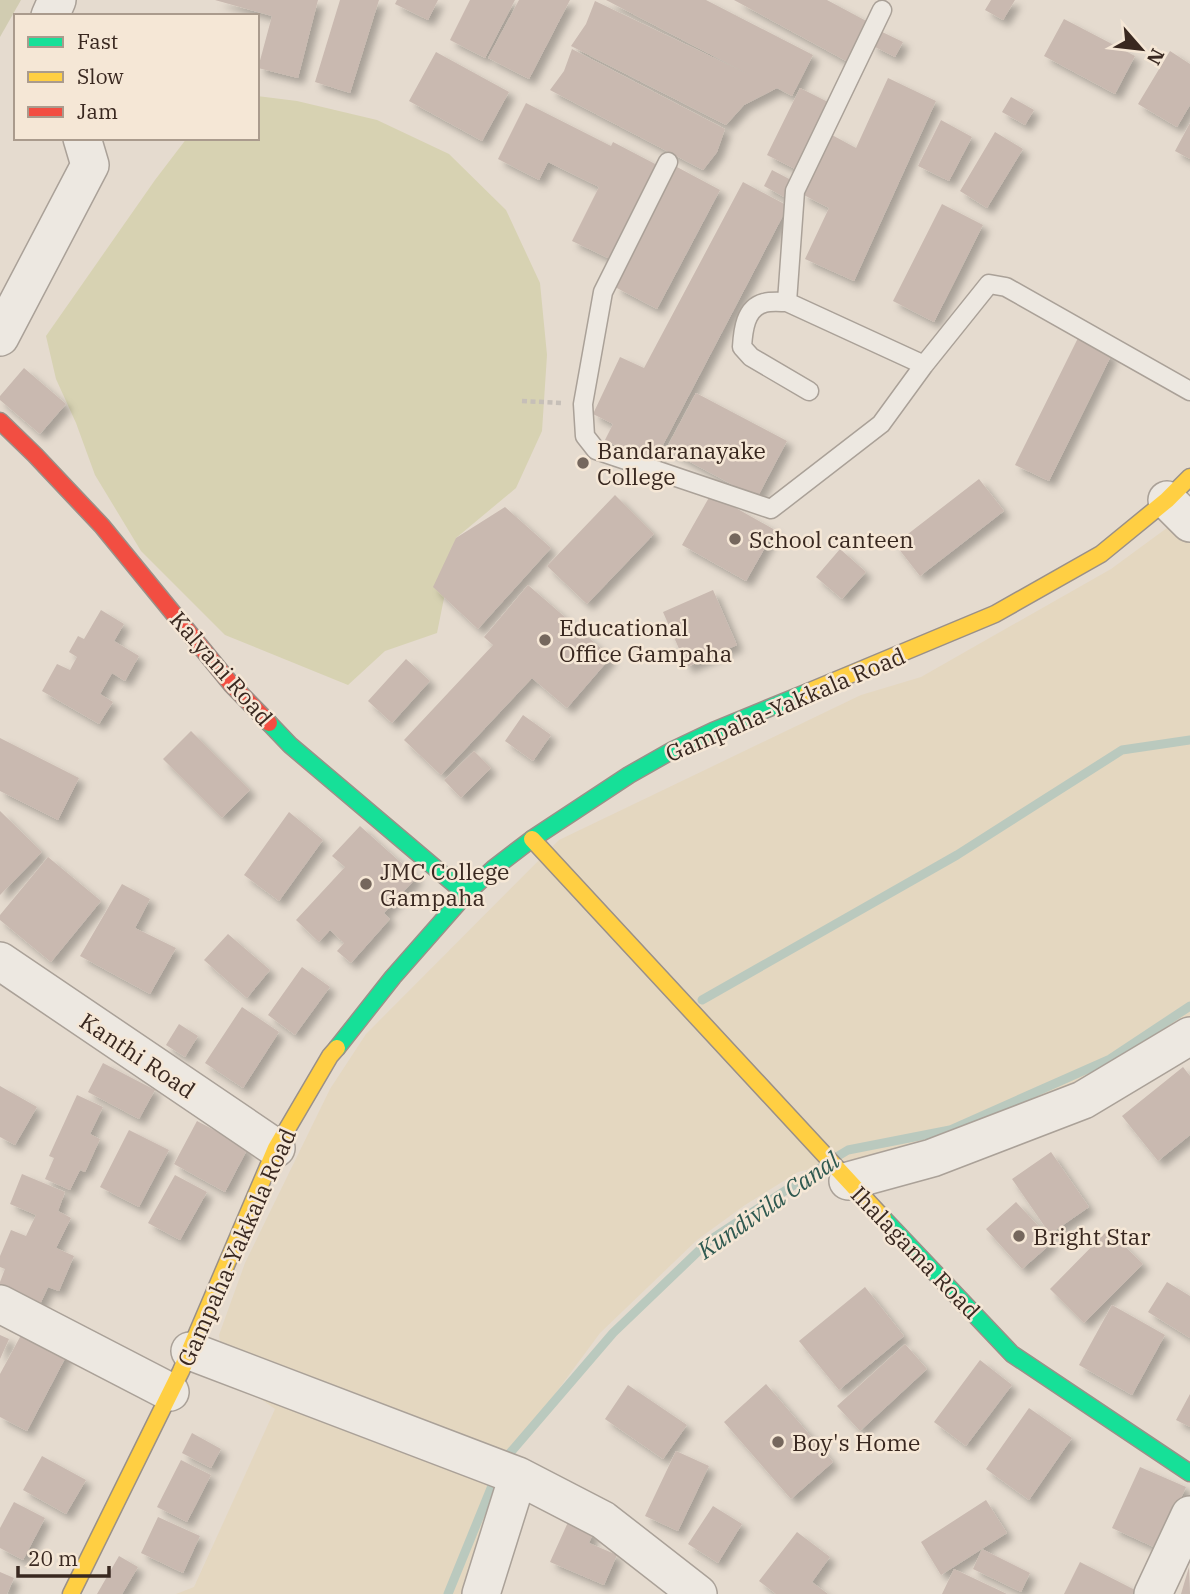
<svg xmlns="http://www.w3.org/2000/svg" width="1190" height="1594" font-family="'IBM Plex Serif',serif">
<defs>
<filter id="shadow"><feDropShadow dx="6" dy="6" stdDeviation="3.5" flood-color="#0004"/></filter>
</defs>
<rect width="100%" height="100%" fill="#e5dbcf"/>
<path fill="#e4d7c0" d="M1190 511V1020L1078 1091 925 1147 838 1162 798 1172 745 1205 697 1240 600 1333 524 1436 479 1537 462 1594H176L194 1587 275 1409 225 1374 219 1335 245 1263 330 1089 366 1034 559 840 861 695 921 677 1111 569Z"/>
<path fill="#d7d2b2" d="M257 96 297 101 377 120 449 154 506 210 540 283 547 355 542 431 516 488 456 538 437 633 385 651 348 685 225 635 141 551 95 475 76 423 56 379 46 336 155 180 187 138H257Z"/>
<path fill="#d1ccb1" d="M0 0H21L0 37Z"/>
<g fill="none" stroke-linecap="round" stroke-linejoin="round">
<path stroke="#bac9be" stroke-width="9" d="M702 1000 957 855 1122 750 1190 740
M838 1156 848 1150 950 1130 1110 1059 1190 1006
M504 1460 613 1333 710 1240 823 1166
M448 1594 496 1476"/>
</g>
<path fill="#c9b9b0" filter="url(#shadow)" d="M215 0H318L298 78 258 68 272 16Z
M340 0H379L350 93 315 82Z
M397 0H438L428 20 395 4Z
M470 0H515L485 58 450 40Z
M519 0H570L529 79 488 58Z
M606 0H706L813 55 792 96 777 88 744 105 726 125 571 46 586 24 595 1 750 75Z
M734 0H827L870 23 848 62Z
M991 0H1015L1003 20 985 10Z
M1064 19 1135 56 1115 94 1044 56Z
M878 30 903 42 895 57 871 45Z
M572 49 725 129 717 152 703 170 550 90 564 71Z
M1170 51 1190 64V105L1177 127 1138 104Z
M436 52 509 92 482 141 409 101Z
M888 78 936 101 854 281 805 259 829 208 802 194 832 135 856 148Z
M800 88 830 103 797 170 767 155Z
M1011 97 1034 110 1025 125 1002 112Z
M526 103 611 146 613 142 657 165 610 259 572 241 599 187 548 162 539 180 498 159Z
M941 120 972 137 949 181 918 166Z
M1190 123V159L1175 151Z
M995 132 1023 149 987 208 960 191Z
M677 167 720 190 657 309 615 287Z
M772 170 793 181 784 197 764 186Z
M743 182 788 206 653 464 605 440 613 424 593 414 620 357 644 368Z
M942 204 983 225 934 322 893 301Z
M1078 338 1112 354 1049 481 1015 465Z
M24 368 66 404 40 434 0 400V396Z
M696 393 787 441 757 498 666 449Z
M979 479 1004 511 920 576 895 544Z
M711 494 775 530 746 581 682 545Z
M615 495 654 534 587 604 547 566Z
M505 507 551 548 478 629 433 587 456 538Z
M840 549 866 572 842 599 816 577Z
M528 585 611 657 567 708 532 678 441 775 404 740 493 645 484 637Z
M713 590 737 645 687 667 663 612Z
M101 610 124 624 114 641 139 656 125 681 112 673 100 694 113 702 99 724 42 691 57 664 70 670 77 657 69 652 78 636 84 639Z
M406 659 430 681 392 723 368 701Z
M523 715 551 735 533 761 505 741Z
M191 731 250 790 222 818 163 759Z
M0 738 79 778 58 820 0 791Z
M474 751 491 768 461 798 444 780Z
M0 811 42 852 0 895Z
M289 812 323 840 279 901 244 875Z
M360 826 417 877 384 913 390 919 351 963 337 951 344 943 330 930 319 942 296 920 345 867 332 856Z
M48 857 101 901 51 962 0 920V915Z
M122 884 150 899 135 928 176 948 150 994 80 956Z
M228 934 270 970 247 998 204 960Z
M302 967 330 987 295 1035 268 1015Z
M242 1007 279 1032 243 1088 205 1063Z
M179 1024 198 1036 185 1057 166 1045Z
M103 1063 155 1090 139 1119 88 1092Z
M1183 1067 1190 1076V1135L1158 1161 1122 1116Z
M0 1086 37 1107 15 1145 0 1137Z
M77 1095 103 1107 90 1134 100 1139 85 1172 80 1170 70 1190 45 1179 54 1158 49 1156Z
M197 1121 248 1148 225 1192 174 1164Z
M129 1130 169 1150 139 1207 100 1187Z
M1051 1152 1089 1207 1050 1234 1012 1179Z
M22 1174 65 1192 58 1211 71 1218 56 1248 74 1256 59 1291 48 1287 37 1311 0 1295V1282L5 1269 0 1267V1256L11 1230 26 1236 36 1215 10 1204Z
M175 1175 207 1192 180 1240 148 1223Z
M1016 1202 1053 1242 1022 1269 986 1229Z
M1108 1230 1143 1264 1084 1323 1050 1289Z
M1167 1282 1190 1296V1338L1148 1312Z
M865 1287 904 1336 839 1390 799 1341Z
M1112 1305 1165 1335 1132 1395 1079 1365Z
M26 1326 70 1349 27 1431 0 1417V1374Z
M0 1335 9 1339 0 1359Z
M905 1344 927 1369 860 1431 837 1406Z
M980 1360 1012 1385 966 1446 934 1422Z
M766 1384 833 1462 791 1499 724 1422Z
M628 1385 687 1425 663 1459 605 1419Z
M1190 1394V1427L1176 1420Z
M1029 1408 1072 1438 1029 1500 986 1469Z
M192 1433 221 1449 211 1468 182 1453Z
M676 1451 709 1466 678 1531 645 1516Z
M42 1456 86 1480 66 1514 23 1490Z
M181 1460 211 1475 187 1522 157 1507Z
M1140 1467 1186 1487 1158 1549 1112 1528Z
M986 1500 1007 1533 941 1575 921 1542Z
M14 1502 45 1518 23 1560 0 1548V1528Z
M713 1506 742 1524 718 1563 688 1544Z
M158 1517 200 1536 183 1573 141 1553Z
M569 1520 594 1531 589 1543 617 1555 604 1585 550 1562Z
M797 1532 830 1557 812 1582 828 1594H776L759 1581Z
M982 1549 1030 1573 1021 1592 973 1569Z
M119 1556 138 1567 122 1594H97Z
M1080 1562 1137 1591 1135 1594H1064Z
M1189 1567 1190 1594H1181Z
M954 1569 1007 1594H942Z
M0 1572 14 1578 7 1594H0Z"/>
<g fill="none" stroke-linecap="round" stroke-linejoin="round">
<defs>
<path id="lane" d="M882 10 795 191 787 302 924 365 989 284 1006 287 1190 391
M668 162 603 292 583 404 585 436 596 450 771 509 881 424 924 365
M787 302C780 302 770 301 764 303 745 308 743 331 742 347L751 357 809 391"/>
<path id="street" d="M50 16 57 0
M0 337 90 165 82 138
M1167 500 1190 523
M0 961 276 1148
M848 1181 932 1158 1083 1100 1190 1036
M0 1304 170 1392
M190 1351 518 1476 603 1520 698 1594
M481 1594 518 1476
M1153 1594 1190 1515"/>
<path id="fast" d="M269 723 290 745 466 894
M337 1048 393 977 466 894 494 868 532 839 629 775 673 750 713 731 808 692
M883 1218 1012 1354 1190 1473"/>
<path id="slow" d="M808 692 995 614 1101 554 1167 500 1190 477
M532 839 883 1218
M71 1594 181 1371 276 1148 330 1056 337 1048"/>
<path id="jam" d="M0 421 35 455 102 526 231 684 269 723"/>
</defs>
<use href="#lane" stroke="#aaa198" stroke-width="21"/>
<use href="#street" stroke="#aaa198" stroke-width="40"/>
<use href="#fast" stroke="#9a9088" stroke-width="19"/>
<use href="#slow" stroke="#9a9088" stroke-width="19"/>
<use href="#jam" stroke="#9a9088" stroke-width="19"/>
<path stroke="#c6bfb8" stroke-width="4.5" stroke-dasharray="5 3.5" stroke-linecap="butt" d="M522 401 562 403"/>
<use href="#lane" stroke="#ede8e1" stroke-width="18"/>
<use href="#street" stroke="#ede8e1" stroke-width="37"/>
<use href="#fast" stroke="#16e098" stroke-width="16"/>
<use href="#slow" stroke="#ffcf43" stroke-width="16"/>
<use href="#jam" stroke="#f24e42" stroke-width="16"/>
</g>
<g fill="#75675d" stroke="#f5e7d6" stroke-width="2.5">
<circle cx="583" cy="463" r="7"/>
<circle cx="735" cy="539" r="7"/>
<circle cx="545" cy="640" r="7"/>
<circle cx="366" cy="884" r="7"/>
<circle cx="1019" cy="1236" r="7"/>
<circle cx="778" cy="1442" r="7"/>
</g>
<g text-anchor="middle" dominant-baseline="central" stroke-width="5" stroke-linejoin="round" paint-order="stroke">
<g font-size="23" fill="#392820" stroke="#f5e7d6" text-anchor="start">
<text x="597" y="450">Bandaranayake<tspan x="597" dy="26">College</tspan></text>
<text x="749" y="539">School canteen</text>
<text x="559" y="627">Educational<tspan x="559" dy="26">Office Gampaha</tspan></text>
<text x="380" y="871">JMC College<tspan x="380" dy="26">Gampaha</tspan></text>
<text x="1033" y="1236">Bright Star</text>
<text x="792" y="1442">Boy's Home</text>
</g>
<g font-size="23" fill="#392820" stroke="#f5e7d6">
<text transform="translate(222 668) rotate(49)">Kalyani Road</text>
<text transform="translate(785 704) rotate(-23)">Gampaha-Yakkala Road</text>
<text transform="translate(138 1055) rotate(34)">Kanthi Road</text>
<text transform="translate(236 1247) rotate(-66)">Gampaha-Yakkala Road</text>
<text transform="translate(916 1252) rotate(46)">Ihalagama Road</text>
</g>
<g font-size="24" font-style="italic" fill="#2f5950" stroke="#f5e7d6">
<text transform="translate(768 1205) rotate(-35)">Kundivila Canal</text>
</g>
</g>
<rect x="14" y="14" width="245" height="126" fill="#f5e7d6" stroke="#aa9b8d" stroke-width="2"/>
<rect x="28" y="37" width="35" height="10" fill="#16e098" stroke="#aa9b8d" stroke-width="2"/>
<text x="77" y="49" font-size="21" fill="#392820">Fast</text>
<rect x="28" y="72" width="35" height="10" fill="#ffcf43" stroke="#aa9b8d" stroke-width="2"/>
<text x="77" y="84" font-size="21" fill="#392820">Slow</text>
<rect x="28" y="107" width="35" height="10" fill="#f24e42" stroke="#aa9b8d" stroke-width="2"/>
<text x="77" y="119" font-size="21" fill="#392820">Jam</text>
<g transform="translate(1141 49) rotate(118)" stroke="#f5e7d6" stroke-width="5" paint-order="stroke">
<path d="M0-5L12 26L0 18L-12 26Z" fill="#392820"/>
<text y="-10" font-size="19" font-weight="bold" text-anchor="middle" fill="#392820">N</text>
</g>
<path d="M18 1566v10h91v-10" fill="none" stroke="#392820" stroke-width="3.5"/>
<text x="28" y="1566" font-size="21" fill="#392820" stroke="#f5e7d6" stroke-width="5" paint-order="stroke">20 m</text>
</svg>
